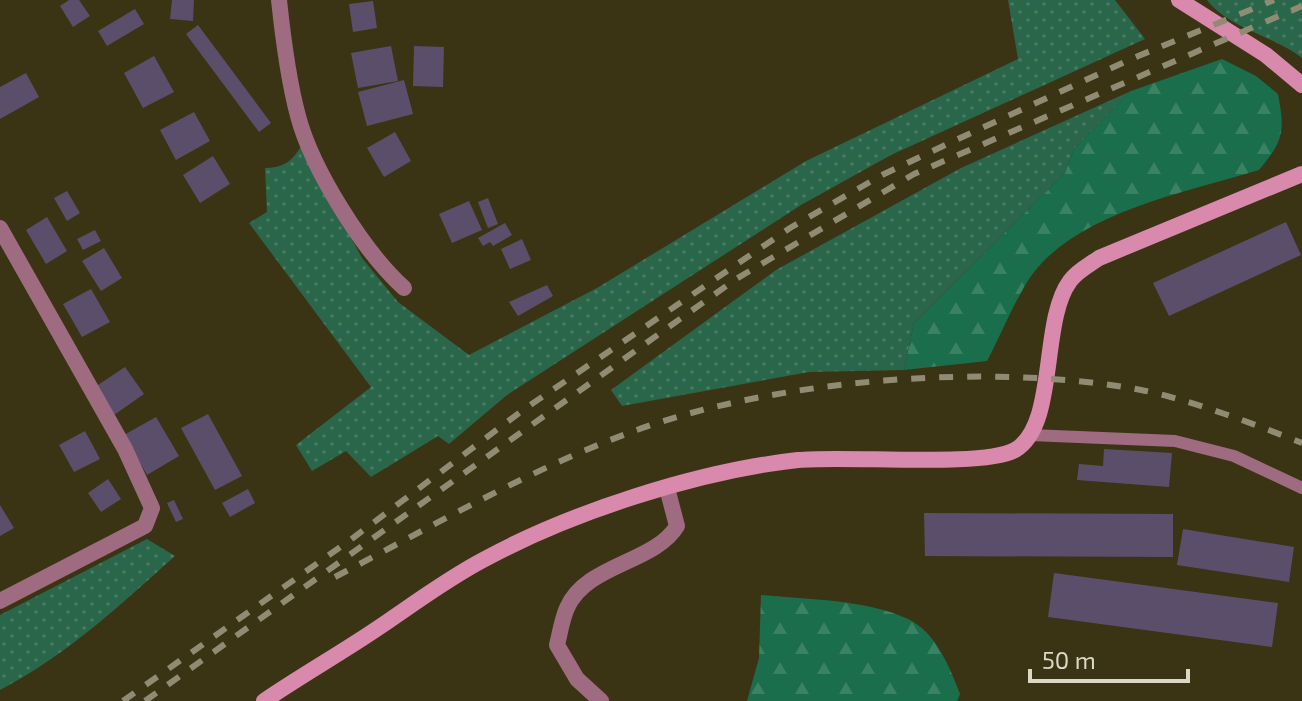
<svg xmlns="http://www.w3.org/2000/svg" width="1302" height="701" font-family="'Exo 2',sans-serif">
<defs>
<pattern id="grass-dots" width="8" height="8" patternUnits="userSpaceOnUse" patternTransform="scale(2)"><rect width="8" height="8" fill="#2a664a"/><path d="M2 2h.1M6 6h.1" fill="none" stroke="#487b63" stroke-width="1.8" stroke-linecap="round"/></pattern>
<pattern id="forest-firs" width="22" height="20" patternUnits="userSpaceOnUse" patternTransform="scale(2)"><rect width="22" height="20" fill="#1a6e4b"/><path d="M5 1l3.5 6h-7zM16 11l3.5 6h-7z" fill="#3b8263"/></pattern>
</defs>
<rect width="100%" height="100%" fill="#3a3415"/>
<path fill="url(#grass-dots)" d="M1008 0H1115L1145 39 891 155 801 205 507 395 449 444 438 436 371 477 346 451 312 471 296 445 371 387 249 223 267 212 265 168C283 168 293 161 301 146L362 258 398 302 469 355 597 288 806 161 1018 59Z
M1207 0H1302V58C1274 36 1228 28 1207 0Z
M1131 91 1074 149 1065 173 914 323 904 370 809 372 622 406 611 390 776 270 961 168Z
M147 539 175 556C119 606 67 655 0 690V615Z"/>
<path fill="url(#forest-firs)" d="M1222 59 1256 76 1278 94C1285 131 1284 140 1259 170 1187 192 1073 213 1029 279 1013 304 1001 335 987 361L904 370 914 323 1065 173 1074 149 1131 91Z
M761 595C808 600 864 599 908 619 936 632 950 668 960 694L957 701H747L759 658Z"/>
<path fill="#5b4e6a" d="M69 0H79L90 16 73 27 60 6Z
M172 0H194L193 21 170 19Z
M373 1 377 28 353 32 349 4Z
M135 9 144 24 107 46 98 31Z
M198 25 271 123 259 132 186 34Z
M391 46 398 81 358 88 351 53Z
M414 46 444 47 443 87 413 86Z
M154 56 174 92 143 108 124 73Z
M26 73 39 97 0 119V87Z
M404 80 413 114 367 126 358 92Z
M194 112 210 141 176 160 160 130Z
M395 132 411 161 384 177 367 148Z
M213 156 230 184 200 203 183 175Z
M67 191 80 213 67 221 54 198Z
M488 198 498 224 488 228 478 202Z
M469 201 482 230 452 243 439 214Z
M47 217 67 251 46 264 26 230Z
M1286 222 1301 255 1169 316 1153 283Z
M505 223 512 235 493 246 490 242 483 246 478 238Z
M95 230 101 241 83 250 77 239Z
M522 239 531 260 510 269 501 249Z
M104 248 122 278 101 291 82 261Z
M547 285 553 296 518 316 509 302Z
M91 289 110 322 82 337 63 304Z
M125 367 144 394 114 415 95 387Z
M208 414 242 476 215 490 181 428Z
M156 417 179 456 147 475 124 435Z
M85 431 100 459 74 472 59 445Z
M1104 449 1172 453 1169 487 1077 480 1079 464 1103 466Z
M108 479 121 499 101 512 88 493Z
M248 489 255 503 230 517 222 503Z
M174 500 183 519 176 522 167 503Z
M0 505 14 528 0 536Z
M924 513 1173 514V557L925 556Z
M1183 529 1294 547 1289 582 1177 565Z
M1054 573 1278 603 1272 647 1048 617Z"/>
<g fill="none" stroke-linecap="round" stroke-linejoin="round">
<path stroke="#9e6b80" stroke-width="12" d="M1030 435 1175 441 1234 456 1302 488"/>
<path stroke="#9e6b80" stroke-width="16" d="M279 0C283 38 288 79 298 116 312 169 363 251 404 288
M0 228 125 449 152 508 145 526 0 601
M601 701 577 679 557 645C560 633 562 619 567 608 586 564 655 563 677 526L667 488"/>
<path stroke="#d989ab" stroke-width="16" d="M1179 0 1266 55 1302 85
M264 701C302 675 343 652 381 626 415 603 447 579 483 560 571 512 698 471 798 460 846 455 982 468 1015 450 1058 425 1040 321 1070 281 1077 271 1089 265 1099 258L1302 174"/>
<path stroke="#908c74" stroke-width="6" stroke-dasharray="14 14" stroke-linecap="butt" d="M335 577C433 526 530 469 634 431 776 379 993 362 1141 390 1188 399 1257 425 1302 443
M123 701 353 538 523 410 790 228 882 175 958 139 1131 59 1274 0
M145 701 736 279 914 174 1302 6"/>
</g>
<path d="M1030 669v12h158v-12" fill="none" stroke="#dbd8c6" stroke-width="4"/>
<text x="1042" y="669" font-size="24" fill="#dbd8c6" stroke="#3a3415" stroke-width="6" paint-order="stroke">50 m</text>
</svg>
